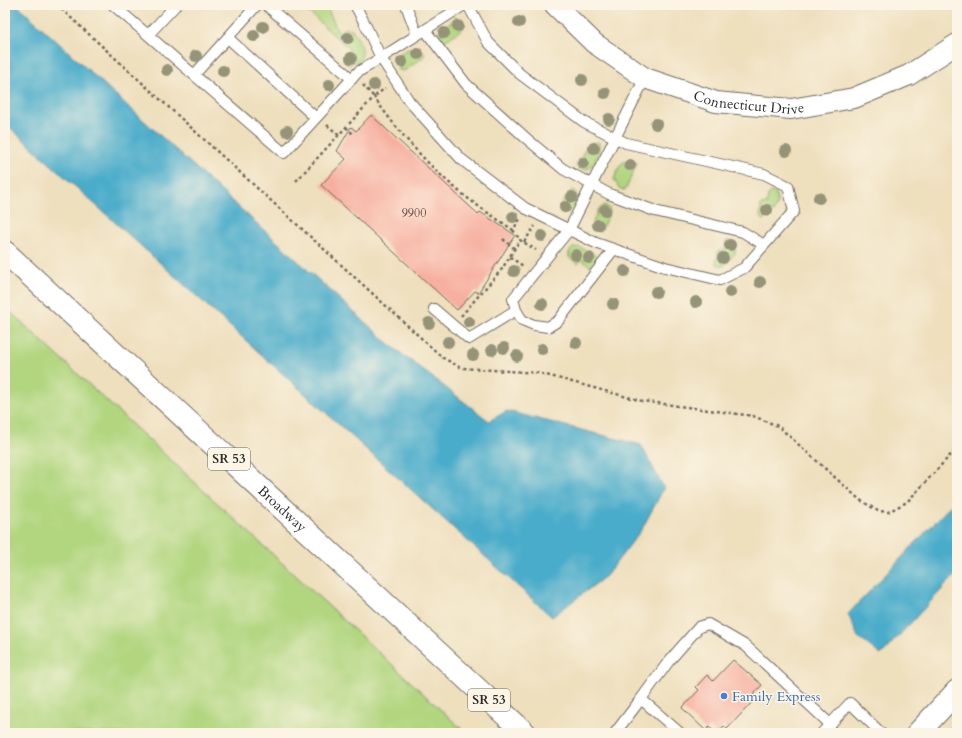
<svg xmlns="http://www.w3.org/2000/svg" width="962" height="738" font-family="Cardo,serif">
<rect width="100%" height="100%" fill="#fcf5e5"/>
<filter id="ink" filterUnits="userSpaceOnUse"><feTurbulence type="fractalNoise" baseFrequency=".025" numOctaves="2"/><feDisplacementMap in="SourceGraphic" scale="8" xChannelSelector="R" yChannelSelector="G"/><feConvolveMatrix kernelMatrix="1 2 1 2 8 2 1 2 1" color-interpolation-filters="sRGB"/></filter>
<filter id="wash" filterUnits="userSpaceOnUse"><feTurbulence type="fractalNoise" baseFrequency=".012" numOctaves="4" result="noise"/><feDisplacementMap in="SourceGraphic" scale="16" xChannelSelector="R" yChannelSelector="G"/><feGaussianBlur stdDeviation="0.9" result="paint"/><feColorMatrix in="noise" values="0 0 0 0 0 0 0 0 0 0 0 0 0 0 0 0 0 1.4 0 .05"/><feComposite in="paint" operator="in"/></filter>
<g filter="url(#wash)">
<rect width="100%" height="100%" fill="#eedfbd"/>
<path fill="#b1d67f" stroke="#6e8055" d="M301 5H326L338 32 346 28 352 29C358 40 366 47 360 60L348 65 344 61 349 49Z
M459 21 464 26 462 29 445 41 439 38 440 30 451 22Z
M412 47 419 48 425 54 422 58 404 71 399 70 396 62 399 54Z
M599 142C599 146 599 151 598 155 595 165 586 175 576 166L588 144Z
M627 160 637 163 626 189 623 190 619 188 614 179 620 165Z
M572 190 576 191C577 202 575 211 563 214L559 212 563 201Z
M771 192 775 193 778 203 774 211 764 220 760 217 761 205 767 204 768 195Z
M605 205 609 208 610 211 601 230 596 231 592 225 598 210Z
M726 241H731L735 244V253L724 266 716 264 718 251H725Z
M578 247C588 251 601 253 596 267H591L582 260 578 264 569 257V252L573 248Z
M5 307 466 733H5Z"/>
<path fill="#4aacca" stroke="#3a6c7a" d="M5 5H17L389 344 489 421 507 411 641 445 664 488 642 529 606 576 552 617 5 123Z
M957 499V573L881 655 858 637 848 614Z"/>
<g id="blocks">
<path fill="#f7b0a0" d="M371 115 478 214 480 212 515 235 478 293 475 291 457 310 321 185 346 159 337 151 351 127 356 131Z
M733 660 762 685 753 695 756 698 727 729 724 726 716 733 709 727 706 731 682 708 699 690 696 687 707 675 713 681Z"/>
</g>
</g>
<g filter="url(#ink)">
<use href="#blocks" fill-opacity="0" stroke="#6f6a5e" stroke-width="1"/>
<g fill="none" stroke-linecap="round" stroke-linejoin="round">
<defs>
<path id="service" d="M113 5 148 35 176 5
M266 5 352 79
M355 5 364 22 381 58 409 101 461 159 525 208 596 243 665 267 720 280 744 268 794 211 788 186 764 174 626 143 584 122 520 74 488 42 468 5
M406 5 417 35
M425 30 466 84 527 139 563 169 609 194 655 211 743 232 764 245
M148 35 284 153 358 72 381 58 464 5
M228 38 316 118
M194 75 257 5
M614 249 558 321 548 327 534 325 522 320 516 310 513 299 569 230 645 78
M434 309 469 339 516 310
M641 699 669 661 699 627 708 624 746 646 830 724
M615 733 641 699 680 733
M822 733 850 703 881 733"/>
<g id="minor">
<path id="s1" d="M555 5 594 43 645 78 716 102 791 109 854 98 909 75 957 44"/>
</g>
<path id="tertiary" d="M918 733 957 691"/>
<g id="primary">
<path id="s2" d="M5 252 525 733"/>
</g>
</defs>
<use href="#service" stroke="#6f6a5e" stroke-width="12"/>
<use href="#minor" stroke="#6f6a5e" stroke-width="22"/>
<use href="#tertiary" stroke="#6f6a5e" stroke-width="24"/>
<use href="#primary" stroke="#6f6a5e" stroke-width="24"/>
<path stroke="#6f6a5e" stroke-width="2.5" stroke-dasharray="3 3" stroke-linecap="butt" d="M57 5 443 358 462 368 539 373 642 401 753 416 778 426 860 500 878 511 888 512 907 502 957 448
M363 85 374 97 385 88
M327 125 339 135
M346 127 353 134
M296 181 374 97C396 129 424 161 453 186 472 203 493 216 513 230L520 219
M513 230 520 240
M503 239 515 249
M524 242 535 226
M510 257 523 266
M461 316 502 269 520 240 536 250"/>
<use href="#service" stroke="#fff" stroke-width="10"/>
<use href="#minor" stroke="#fff" stroke-width="20"/>
<use href="#tertiary" stroke="#fff" stroke-width="22"/>
<use href="#primary" stroke="#fff" stroke-width="22"/>
</g>
<g fill="#959478">
<circle cx="519" cy="22" r="6"/>
<circle cx="458" cy="26" r="6"/>
<circle cx="263" cy="27" r="6"/>
<circle cx="444" cy="33" r="6"/>
<circle cx="254" cy="36" r="6"/>
<circle cx="348" cy="38" r="6"/>
<circle cx="418" cy="54" r="6"/>
<circle cx="196" cy="56" r="6"/>
<circle cx="351" cy="58" r="6"/>
<circle cx="402" cy="62" r="6"/>
<circle cx="167" cy="70" r="6"/>
<circle cx="223" cy="71" r="6"/>
<circle cx="582" cy="80" r="6"/>
<circle cx="329" cy="85" r="6"/>
<circle cx="374" cy="85" r="6"/>
<circle cx="605" cy="93" r="6"/>
<circle cx="609" cy="119" r="6"/>
<circle cx="656" cy="124" r="6"/>
<circle cx="287" cy="131" r="6"/>
<circle cx="594" cy="148" r="6"/>
<circle cx="786" cy="151" r="6"/>
<circle cx="583" cy="163" r="6"/>
<circle cx="630" cy="165" r="6"/>
<circle cx="572" cy="197" r="6"/>
<circle cx="819" cy="198" r="6"/>
<circle cx="565" cy="207" r="6"/>
<circle cx="605" cy="210" r="6"/>
<circle cx="767" cy="210" r="6"/>
<circle cx="513" cy="217" r="6"/>
<circle cx="598" cy="225" r="6"/>
<circle cx="542" cy="236" r="6"/>
<circle cx="730" cy="245" r="6"/>
<circle cx="576" cy="255" r="6"/>
<circle cx="589" cy="258" r="6"/>
<circle cx="723" cy="258" r="6"/>
<circle cx="514" cy="271" r="6"/>
<circle cx="625" cy="271" r="6"/>
<circle cx="760" cy="282" r="6"/>
<circle cx="656" cy="292" r="6"/>
<circle cx="730" cy="292" r="6"/>
<circle cx="696" cy="302" r="6"/>
<circle cx="542" cy="304" r="6"/>
<circle cx="613" cy="304" r="6"/>
<circle cx="469" cy="322" r="6"/>
<circle cx="429" cy="323" r="6"/>
<circle cx="448" cy="342" r="6"/>
<circle cx="576" cy="343" r="6"/>
<circle cx="504" cy="348" r="6"/>
<circle cx="542" cy="349" r="6"/>
<circle cx="492" cy="350" r="6"/>
<circle cx="473" cy="355" r="6"/>
<circle cx="517" cy="356" r="6"/>
</g>
</g>
<circle fill="#3f7fe0" stroke="#fcf5e5" stroke-width="1.5" cx="724" cy="696" r="4"/>
<g text-anchor="middle" dominant-baseline="central" stroke-width="3" stroke-linejoin="round" paint-order="stroke">
<g font-size="12" fill="#5e4c48">
<text x="414" y="213">9900</text>
</g>
<g fill="#fcf5e5" stroke="#6a6863" stroke-width="1">
<rect x="208" y="448" width="42" height="22" rx="3"/>
<rect x="468" y="689" width="42" height="22" rx="3"/>
</g>
<g font-size="13" font-weight="bold" fill="#2b2b2b">
<text x="229" y="459">SR 53</text>
<text x="489" y="700">SR 53</text>
</g>
<g font-size="14" fill="#2b2b2b" stroke="#fcf5e5">
<text stroke="none"><textPath href="#s1" startOffset="224">Connecticut Drive</textPath></text>
<text stroke="none"><textPath href="#s2" startOffset="378">Broadway</textPath></text>
</g>
<g font-size="14" fill="#366cbe" stroke="#fcf5e5" text-anchor="start">
<text x="732" y="696">Family Express</text>
</g>
</g>
<rect width="962" height="738" fill="none" stroke="#fcf5e5" stroke-width="20"/>
</svg>
